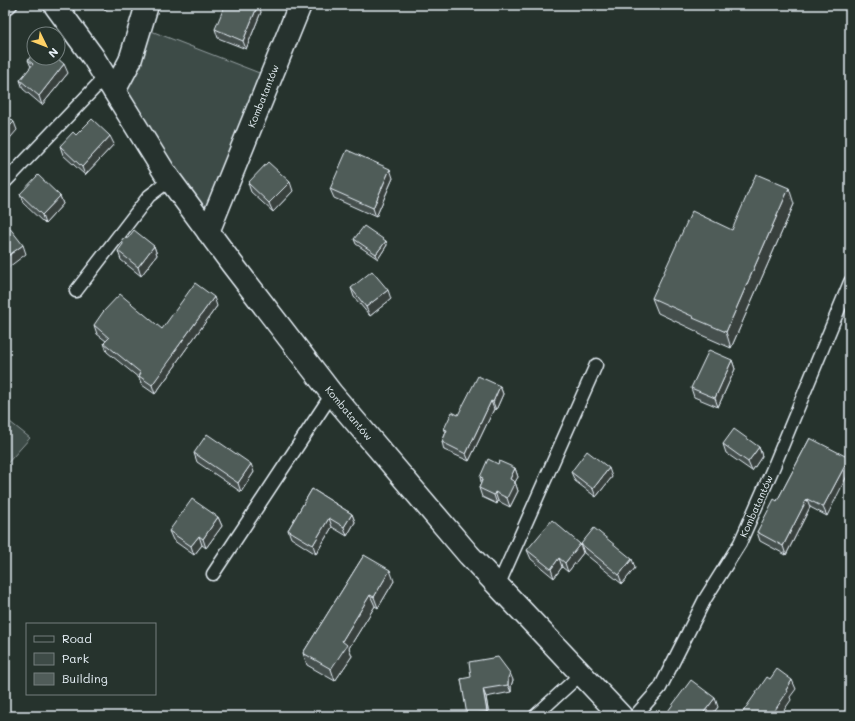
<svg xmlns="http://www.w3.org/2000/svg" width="855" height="721" font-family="Mali,sans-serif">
<rect width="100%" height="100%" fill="#26332d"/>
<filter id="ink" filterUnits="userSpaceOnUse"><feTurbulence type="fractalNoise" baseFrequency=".025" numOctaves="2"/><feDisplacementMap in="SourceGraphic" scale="8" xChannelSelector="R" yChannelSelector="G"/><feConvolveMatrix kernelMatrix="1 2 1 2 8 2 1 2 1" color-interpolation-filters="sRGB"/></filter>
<g filter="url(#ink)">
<path fill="#3e4b47" stroke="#939ea0" d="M146 29 262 74 207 212 121 92Z
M5 418 30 438 5 466Z"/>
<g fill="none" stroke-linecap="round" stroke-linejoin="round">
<defs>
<path id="service" d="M5 10 11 5
M5 182 105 77
M76 291 149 196 170 180
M213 574 332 394
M498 586 596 365
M535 716 581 674
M635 716 660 688 705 599 740 543 774 466 850 282"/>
<path id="minor" d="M55 5 93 57 165 173 232 264 332 394 469 555 621 716
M114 91 130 61 147 5
M208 232 300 5"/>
</defs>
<use href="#service" stroke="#e8f1f8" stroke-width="15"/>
<use href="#minor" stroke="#e8f1f8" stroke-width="25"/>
<use href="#service" stroke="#26332d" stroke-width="12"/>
<use href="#minor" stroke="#26332d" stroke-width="22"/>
</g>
<path fill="#454f4d" stroke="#e8f1f8" d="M261 12 246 49 218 38 215 29Z
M28 60 68 73 42 105 23 89 20 80 31 67Z
M76 135 114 144 85 175 63 155 60 146Z
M393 178 376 217 334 198 330 189Z
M248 183 293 191 273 212 251 192Z
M20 194 60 196 63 204 45 224 23 203Z
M794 204 731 348 699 334 698 332 658 313 652 298 732 230Z
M354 239 386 241 387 245 378 259 356 244Z
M154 246 157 255 141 276 121 260 118 251Z
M351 288 391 299 370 316 354 297Z
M217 306 176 363V365L155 394 142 385 139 378 107 352 104 343 106 341 97 334 94 325 162 329Z
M732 360 735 369 718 407 694 397 691 388Z
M500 386 503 394 496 410 494 409 469 461 444 450 442 442 446 432 444 429 458 415Z
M810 438 827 516 810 507 786 555 760 541 757 532 777 501Z
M723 444 759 447 762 456 752 471 726 453Z
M194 453 254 472 241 492 197 462Z
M498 464 515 468 518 477 515 482 518 491 510 507 498 501 497 504 482 497 479 488 481 482 480 477Z
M571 472 612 477 596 497 575 481Z
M312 489 352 514 355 522 347 536 332 527 316 554 291 538 288 530Z
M218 517 222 526 206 548 202 545 194 555 173 540 169 531Z
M581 544 635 568 622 584 584 553Z
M527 550 583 553 568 572 562 567 554 578 531 559Z
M364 555 394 581 378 608 375 606 349 648 352 656 335 681 307 665 303 653Z
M461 679 513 680 511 686V692L486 697 489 716H468Z
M718 707 711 716H670L668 711Z"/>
<path fill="#38403e" stroke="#e8f1f8" d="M103 5H112L105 10Z
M258 5H259L261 12 246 49 243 41Z
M64 64 68 73 42 105 39 96Z
M14 122 17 130 5 144V131Z
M110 136 114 144 85 175 82 167Z
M390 169 393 178 376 217 373 208Z
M290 182 293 191 273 212 269 203Z
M789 188 794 204 731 348 726 332Z
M60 196 63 204 45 224 42 215Z
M386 241 387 245 378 259 376 254Z
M23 245 26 254 5 270V258Z
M154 246 157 255 141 276 138 267Z
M388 290 391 299 370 316 366 307Z
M214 297 217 306 176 363V365L155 394 152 385 172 355Z
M732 360 735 369 718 407 715 398Z
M500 386 503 394 496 410 493 402Z
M491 401 494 409 469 461 466 454Z
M759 447 762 456 752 471 748 462Z
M849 458 850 461V470L827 516 823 507Z
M251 464 254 472 241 492 238 483Z
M515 468 518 477 515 482 518 491 510 507 507 498 510 479Z
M609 468 612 477 596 497 593 489Z
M495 492 498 501 497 504 494 495Z
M807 499 810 507 786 555 783 546Z
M352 514 355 522 347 536 344 527Z
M218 517 222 526 206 548 203 539Z
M329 518 332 527 316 554 313 545Z
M199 536 202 545 194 555 191 546Z
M580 544 583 553 568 572 565 563Z
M559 558 562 567 554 578 551 569Z
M632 559 635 568 622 584 619 575Z
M390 570 394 581 378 608 374 597Z
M370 595 375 606 349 648 352 656 335 681 331 669 342 641Z
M510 673 513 680 511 686V692L508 685V678Z
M792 680 796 689 790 697 791 700 780 716H771L786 690Z
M483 689 486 697 489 716H488L487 712Z
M715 698 718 707 711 716H701Z"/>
<path fill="#505c59" stroke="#e8f1f8" d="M225 5H258L243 41 215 29Z
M34 52V58H57L64 64 39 96 20 80 33 64 28 60Z
M5 113 14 122 5 131Z
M92 119 110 136 82 167 60 146 73 132 76 135Z
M347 150 390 169 373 208 330 189Z
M268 162 290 182 269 203 248 183Z
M756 174 789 188 726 332 693 318 694 317 652 298 692 211 732 230Z
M38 175 60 196 42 215 20 194Z
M5 222 23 245 5 258Z
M364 226 386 241 376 254 354 239Z
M134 230 154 246 138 267 118 251 123 244 122 239 128 238Z
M372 271 388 290 366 307 351 288Z
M195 283 214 297 172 355 173 356 152 385 139 376 141 373 104 343 109 338 94 325 103 312 120 294 162 329Z
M709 350 732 360 715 398 691 388Z
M478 376 500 386 493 402 491 401 466 454 442 442 447 430 444 429 452 412 458 415Z
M734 429 759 447 748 462 723 444Z
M207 434 251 464 238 483 194 453Z
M810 438 849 458 823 507 807 499 783 546 757 532 774 499 777 501Z
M587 451 609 468 593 489 571 472Z
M488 459 498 464 499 461 515 468 510 479 515 482 507 498 495 492 494 495 479 488 483 478 480 477Z
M312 489 352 514 344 527 329 518 313 545 288 530Z
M192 499 218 517 203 539 199 536 191 546 169 531Z
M552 520 580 544 565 563 559 558 551 569 527 550Z
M594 528 632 559 619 575 581 544Z
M364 555 390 570 374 597 370 595 342 641 347 645 331 669 303 653Z
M498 657 510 673 508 678V685L483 689 487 712 467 715 461 679 471 677 469 662Z
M777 669 792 680 786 690 788 691 771 716H740L767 677 770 679Z
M691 680 715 698 701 716H675L668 711Z"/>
</g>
<g text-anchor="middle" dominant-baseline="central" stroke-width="3" stroke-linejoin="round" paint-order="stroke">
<g font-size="10" fill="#e8f1f8" stroke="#26332d">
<text transform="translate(263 96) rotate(-68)">Kombatantów</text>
<text transform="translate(349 413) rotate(50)">Kombatantów</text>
<text transform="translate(756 506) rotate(-66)">Kombatantów</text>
</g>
</g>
<rect width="855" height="721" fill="none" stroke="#26332d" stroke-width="20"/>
<rect x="10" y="10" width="835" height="701" fill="none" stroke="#e8f1f8" stroke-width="1.5" filter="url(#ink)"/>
<rect x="26" y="623" width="130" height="72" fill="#26332d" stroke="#747f7e"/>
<rect x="34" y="636" width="20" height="6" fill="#26332d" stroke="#747f7e"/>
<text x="62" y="643" font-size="12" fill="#e8f1f8">Road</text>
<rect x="34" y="653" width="20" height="12" fill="#3e4b47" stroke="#747f7e"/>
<text x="62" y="663" font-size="12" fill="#e8f1f8">Park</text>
<rect x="34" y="673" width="20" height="12" fill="#505c59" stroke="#747f7e"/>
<text x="62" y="683" font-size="12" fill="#e8f1f8">Building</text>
<g transform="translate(46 46) rotate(133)"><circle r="19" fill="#26332d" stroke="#747f7e"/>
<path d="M0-3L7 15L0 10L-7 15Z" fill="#ffd166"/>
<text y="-6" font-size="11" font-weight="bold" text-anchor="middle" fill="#e8f1f8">N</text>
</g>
</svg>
